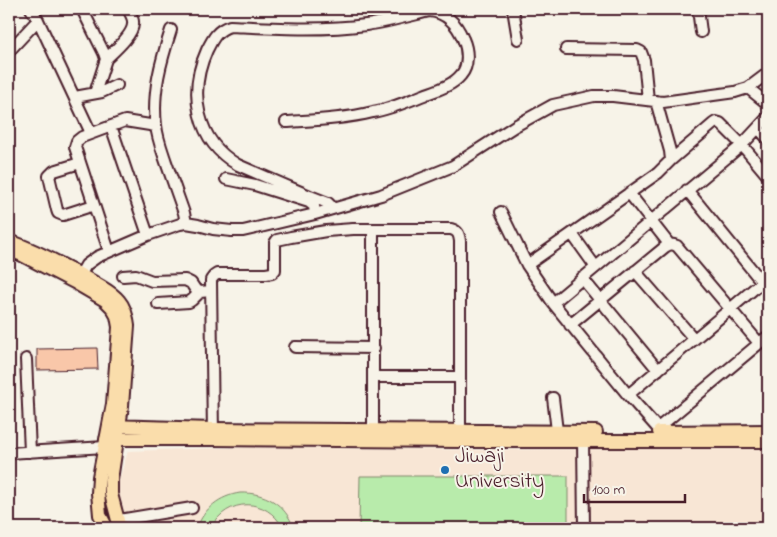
<svg xmlns="http://www.w3.org/2000/svg" width="777" height="537" font-family="'Indie Flower',sans-serif">
<rect width="100%" height="100%" fill="#f7f3e8"/>
<filter id="ink" filterUnits="userSpaceOnUse"><feTurbulence type="fractalNoise" baseFrequency=".02" numOctaves="2"/><feDisplacementMap in="SourceGraphic" scale="10" xChannelSelector="R" yChannelSelector="G"/><feConvolveMatrix kernelMatrix="1 2 1 2 8 2 1 2 1" color-interpolation-filters="sRGB"/></filter>
<g filter="url(#ink)">
<path fill="#f8e6d5" d="M252 447 472 450 768 448V528H125L116 490 128 451Z"/>
<path fill="#b8ebab" stroke="#81856b" d="M360 476H568V528H359Z
M240 493C265 492 285 504 294 528H283C267 497 227 497 211 528H197C204 508 220 496 240 493Z"/>
<path fill="#f9c7a9" stroke="#4a1f2b" d="M97 348 98 369 37 370V349Z
M764 475H768V492H763Z"/>
<g fill="none" stroke-linecap="round" stroke-linejoin="round">
<defs>
<path id="minor" d="M31 9 38 20
M82 9 104 53 106 59 95 93
M513 9 518 39
M698 9 701 32
M171 30C161 61 152 92 156 125 157 137 162 150 166 162 172 179 178 196 184 213L186 223
M566 49 637 50 641 52 644 60 648 100
M9 51 38 20 91 133
M106 59C113 52 133 35 133 24 134 19 130 13 128 9
M748 88 768 104
M75 97 102 92 117 85
M286 122C315 120 345 119 373 112 391 109 408 101 424 95 437 90 452 86 461 75 469 66 468 50 463 39 457 24 447 13 430 11 409 16 387 22 366 25 321 31 275 28 230 26 217 30 213 38 207 50 188 92 196 141 238 165L310 196 328 203 330 205 331 209
M111 126 148 235
M758 128 768 139
M671 160 713 124 716 122 720 123 742 145 768 176
M80 163 54 171 49 176 57 210 58 213 63 215 94 205
M226 179 255 185 309 202 314 206 315 214
M687 190 762 282
M629 193 669 244
M501 212 527 265 553 303
M572 234 595 266
M109 251 75 147 77 141 82 137 125 121 156 126
M527 265 658 173 671 160 670 151 656 101
M635 271 694 339
M123 276 136 275 152 281 185 280 191 283 195 289 200 292 211 291
M582 278 658 370
M78 279 86 265 97 257 148 235 180 224 186 223 198 225 213 229 232 231H243L315 214 381 195 453 166 515 126 553 105 594 96H613L663 102 735 92 748 88 768 73
M158 304 189 302 192 300 200 292
M570 325 665 247C670 244 672 244 677 246L759 343
M295 347 374 348
M26 359 30 452
M374 377H460
M628 395 768 277
M553 398 558 439
M658 428 768 336
M661 432 628 395 553 303 742 145 768 117
M213 435 211 280 214 276 217 274H266L272 273 275 270V243L277 240 291 237 326 231 353 229H451C458 231 459 234 460 241V438
M373 436V229
M583 440 584 528
M9 453 105 447
M119 520 192 508"/>
<path id="major" d="M9 241C38 251 67 267 93 282 102 288 112 292 119 301 125 308 127 317 128 326L122 406 111 480V494L120 528
M9 251 20 254 76 283 105 300 112 307 117 316 119 327 113 404 99 477 98 493 100 515 107 528
M109 426 213 429 596 432
M659 432 768 431
M106 439H211L459 441H768"/>
</defs>
<use href="#minor" stroke="#4a1f2b" stroke-width="14"/>
<use href="#major" stroke="#4a1f2b" stroke-width="16"/>
<use href="#minor" stroke="#f7f3e8" stroke-width="10"/>
<use href="#major" stroke="#faddab" stroke-width="12"/>
</g>
</g>
<circle fill="#1f6fb2" stroke="#f7f3e8" stroke-width="2" cx="445" cy="470" r="5"/>
<g text-anchor="middle" dominant-baseline="central" stroke-width="4" stroke-linejoin="round" paint-order="stroke">
<g font-size="22" fill="#4a1f2b" stroke="#f7f3e8" text-anchor="start">
<text x="455" y="457">Jiwaji<tspan x="455" dy="25">University</tspan></text>
</g>
</g>
<rect width="777" height="537" fill="none" stroke="#f7f3e8" stroke-width="30"/>
<rect x="15" y="15" width="747" height="507" fill="none" stroke="#4a1f2b" stroke-width="2" filter="url(#ink)"/>
<path d="M584 494v8h101v-8" fill="none" stroke="#4a1f2b" stroke-width="2.5"/>
<text x="592" y="494" font-size="15" fill="#4a1f2b" stroke="#f7f3e8" stroke-width="4" paint-order="stroke">100 m</text>
</svg>
